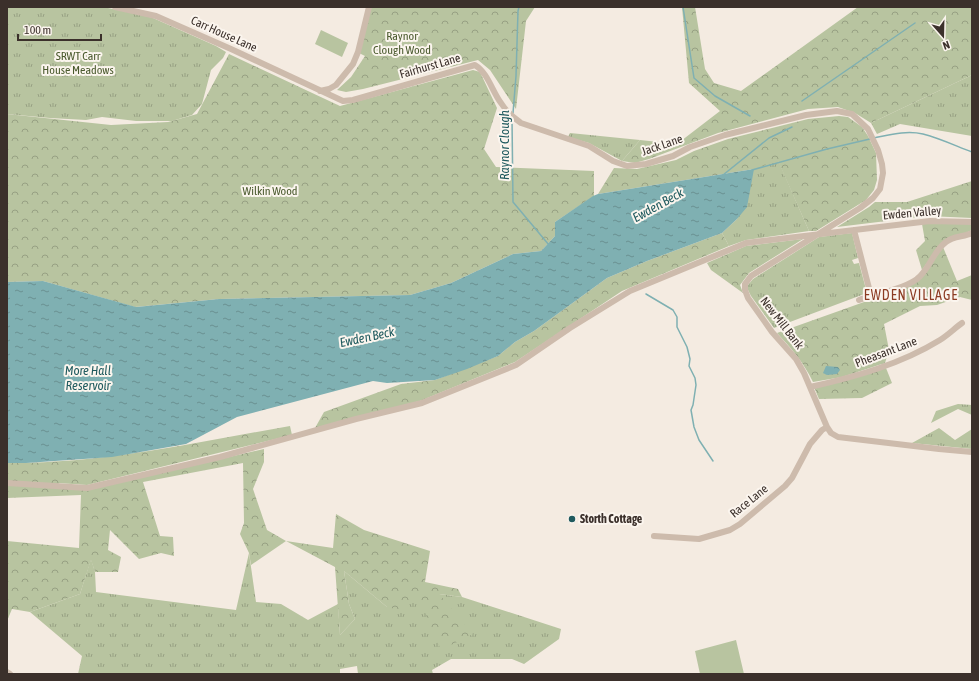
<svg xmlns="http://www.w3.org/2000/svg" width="979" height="681" font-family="'Asap Condensed',sans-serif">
<defs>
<pattern id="grass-tufts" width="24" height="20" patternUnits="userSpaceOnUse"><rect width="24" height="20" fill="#b8c4a0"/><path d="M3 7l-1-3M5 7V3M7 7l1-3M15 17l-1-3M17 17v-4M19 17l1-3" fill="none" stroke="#97a083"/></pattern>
<pattern id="forest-crowns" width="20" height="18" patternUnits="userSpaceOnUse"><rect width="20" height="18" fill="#b8c4a0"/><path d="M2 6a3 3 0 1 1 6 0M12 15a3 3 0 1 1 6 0" fill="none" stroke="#97a083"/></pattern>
<pattern id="water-ripples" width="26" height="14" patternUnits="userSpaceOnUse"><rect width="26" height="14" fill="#7fb0b2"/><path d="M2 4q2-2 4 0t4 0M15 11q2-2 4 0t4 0" fill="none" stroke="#699091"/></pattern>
</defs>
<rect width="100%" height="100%" fill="#f4ebe1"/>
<path fill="url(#grass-tufts)" d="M7 7H103L138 14 153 18 216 46 226 52 223 58 211 70 202 104 192 115 172 121H136L102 117 86 120 50 118 7 114Z
M972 75V136L900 124 877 134 871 123Z
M570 133 640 140 622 161 589 143 568 137Z
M778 160 809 231 746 240 729 246 722 233 737 219 749 193 750 181 754 167Z
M852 233 858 258 852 260 854 264 859 263 867 293 774 328 751 296 748 290V285L753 279 819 237Z
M958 404 972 405V415L958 409 931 423 936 411Z
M939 428 955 440 972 429V449L912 443Z
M249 553 256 602 281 604 308 620 338 604 340 635 355 619 349 604 344 571 387 607 417 592 439 594 462 597 561 629 559 639 524 664 512 659H451L432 670 433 674H358L357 666 340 669V674H78L82 656 30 612 80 594 91 559 95 572 96 592 236 610Z"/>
<path fill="url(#forest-crowns)" d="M371 7H535L526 21 516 109 490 70 478 60 363 89 346 92 337 90 351 77 365 56 359 53Z
M682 7H695L705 69 714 83 741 91 858 7H972V75L871 123 855 113 838 107 808 109 718 133 649 159 635 163 622 161 640 140 677 144 720 111 689 83Z
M229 54 340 106 473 70 480 72 497 108 484 149 496 167 594 171V196L555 222V236L541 251 513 254 451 283 410 295 219 299 135 307 43 281 7 282V114L111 125 168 122 197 114Z
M839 116 848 117 862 127 868 136 876 153 877 180 874 190 866 200 816 231H809L778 161 754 169 598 194 614 168 637 169 676 160 694 151 728 139 808 119Z
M972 181V218L928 216 837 227 869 207 875 202H907Z
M930 223 972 224V230L939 246 922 270 916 250 925 241 922 224Z
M722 233 729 246 622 291 515 362 420 401 315 428 324 412 401 384 435 380 498 356 515 342 534 331 607 278 647 261Z
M803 239 749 273 740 285 743 293 711 270 707 263 746 246Z
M943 247 957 281 972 275V300L960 297 937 305 920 306 884 324 889 350 885 363 842 377 813 382C804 363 791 348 777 333L909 286Z
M886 368 892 383 862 398 819 399 814 387Z
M290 426 292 435 87 485 58 483 67 488 87 490 264 449V462L253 489 267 530 286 541 333 548 336 514 364 530 430 551 425 582 458 589 462 597 439 594 473 634 441 650 417 593 404 611 387 607 344 571 349 604 355 619 340 635 335 567 286 541 251 565 249 553 240 534 244 523 243 463 143 482 160 536 173 537 174 556 161 553 139 559 110 530 108 550 121 557 118 572H95L91 560 80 594 30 612 12 609 7 621V541L79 548 81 495 7 498V463C102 464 197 442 290 426Z"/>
<path fill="#b8c4a0" d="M321 30 348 43 342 57 315 44Z
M736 640 744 674H700L695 651Z"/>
<path fill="url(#water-ripples)" d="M754 169 747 207 737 219 722 233 647 261 607 278 534 331 515 342 498 356 467 369 435 380 387 383 373 381 237 417 186 444 112 457 26 463H7V282L43 281 136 307 219 299 410 295 451 283 513 254 541 251 555 236V222L593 196 598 194Z
M826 366 838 367 840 370 837 374 827 375 823 373Z"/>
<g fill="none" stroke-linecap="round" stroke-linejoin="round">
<path stroke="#7fb0b2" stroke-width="1.5" d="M683 7 694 78 715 96 750 116
M802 101 915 23
M513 113 516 76 518 11 519 7
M512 118 513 202 549 245
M874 138C889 135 906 130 923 134 939 138 956 146 972 152
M752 170 827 149 870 139
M723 175 769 138 792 127
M646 294 673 310 677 317V327L687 347 690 359 689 366 695 378 696 385 693 405 691 410 694 427 699 440 713 461"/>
<path stroke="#cdbbac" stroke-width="6" d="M115 7 156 16 231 49 343 101 353 100 475 65C488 73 492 91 501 103 506 111 514 118 521 123L589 146 613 161 627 166 646 164 673 156 690 147 725 135 806 115 837 111 852 114 868 129 878 150 882 164 883 173 880 189 873 198 860 208 751 276 745 284V290L748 298 772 332 796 359 804 373 827 427 831 433 838 437 939 449 972 452
M320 91 329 89 336 85 353 64 358 52 369 7
M854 230 871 296
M859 300C874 295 906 288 917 279 930 269 933 251 946 242 953 236 964 237 972 233
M810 387C855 377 901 364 940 340 948 335 955 328 962 323
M7 483 87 488 220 457 356 419 422 403 516 365 570 328 630 291 746 243 930 221 972 222
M654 536 699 539 730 530 740 524 785 486 792 478 810 444 822 430 827 427
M7 672 10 674"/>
</g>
<circle fill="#1f5a5e" stroke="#fbf5ee" stroke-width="1.5" cx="572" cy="519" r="4"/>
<g text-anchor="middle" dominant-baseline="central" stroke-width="4" stroke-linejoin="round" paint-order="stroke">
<g font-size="12" fill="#3b302b" stroke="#fbf5ee">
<text transform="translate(224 34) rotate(24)">Carr House Lane</text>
<text transform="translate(430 66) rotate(-16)">Fairhurst Lane</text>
<text transform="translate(662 145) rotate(-19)">Jack Lane</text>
<text transform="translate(912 213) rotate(-5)">Ewden Valley</text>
<text transform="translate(782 323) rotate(52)">New Mill Bank</text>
<text transform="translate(886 352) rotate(-21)">Pheasant Lane</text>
<text transform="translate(749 501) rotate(-39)">Race Lane</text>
</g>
<g font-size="12" fill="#4a5a2e" stroke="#fbf5ee">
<text x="402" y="36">Raynor<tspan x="402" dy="14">Clough Wood</tspan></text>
<text x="78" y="56">SRWT Carr<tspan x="78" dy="14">House Meadows</tspan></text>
<text x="270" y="191">Wilkin Wood</text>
</g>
<g font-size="12" font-weight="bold" fill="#3b302b" stroke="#fbf5ee" text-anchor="start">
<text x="580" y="519">Storth Cottage</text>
</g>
<g font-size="13" font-style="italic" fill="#1f5a5e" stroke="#fbf5ee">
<text transform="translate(504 145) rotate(-90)">Raynor Clough</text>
<text transform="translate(658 205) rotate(-29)">Ewden Beck</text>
<text transform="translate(367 337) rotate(-12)">Ewden Beck</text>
<text x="88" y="370">More Hall<tspan x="88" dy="15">Reservoir</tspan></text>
</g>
<g font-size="14" letter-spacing="1" fill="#8c3b22" stroke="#fbf5ee">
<text x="911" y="295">EWDEN VILLAGE</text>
</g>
</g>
<rect width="979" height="681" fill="none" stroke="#3b302b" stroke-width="16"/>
<g transform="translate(943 36) rotate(160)" stroke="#fbf5ee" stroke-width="3" paint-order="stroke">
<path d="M0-3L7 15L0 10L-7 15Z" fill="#3b302b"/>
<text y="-6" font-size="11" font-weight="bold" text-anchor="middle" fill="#3b302b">N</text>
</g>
<path d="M18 34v6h83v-6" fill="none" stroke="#3b302b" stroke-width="2"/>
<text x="24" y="34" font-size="12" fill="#3b302b" stroke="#fbf5ee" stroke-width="3" paint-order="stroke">100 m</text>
</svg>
